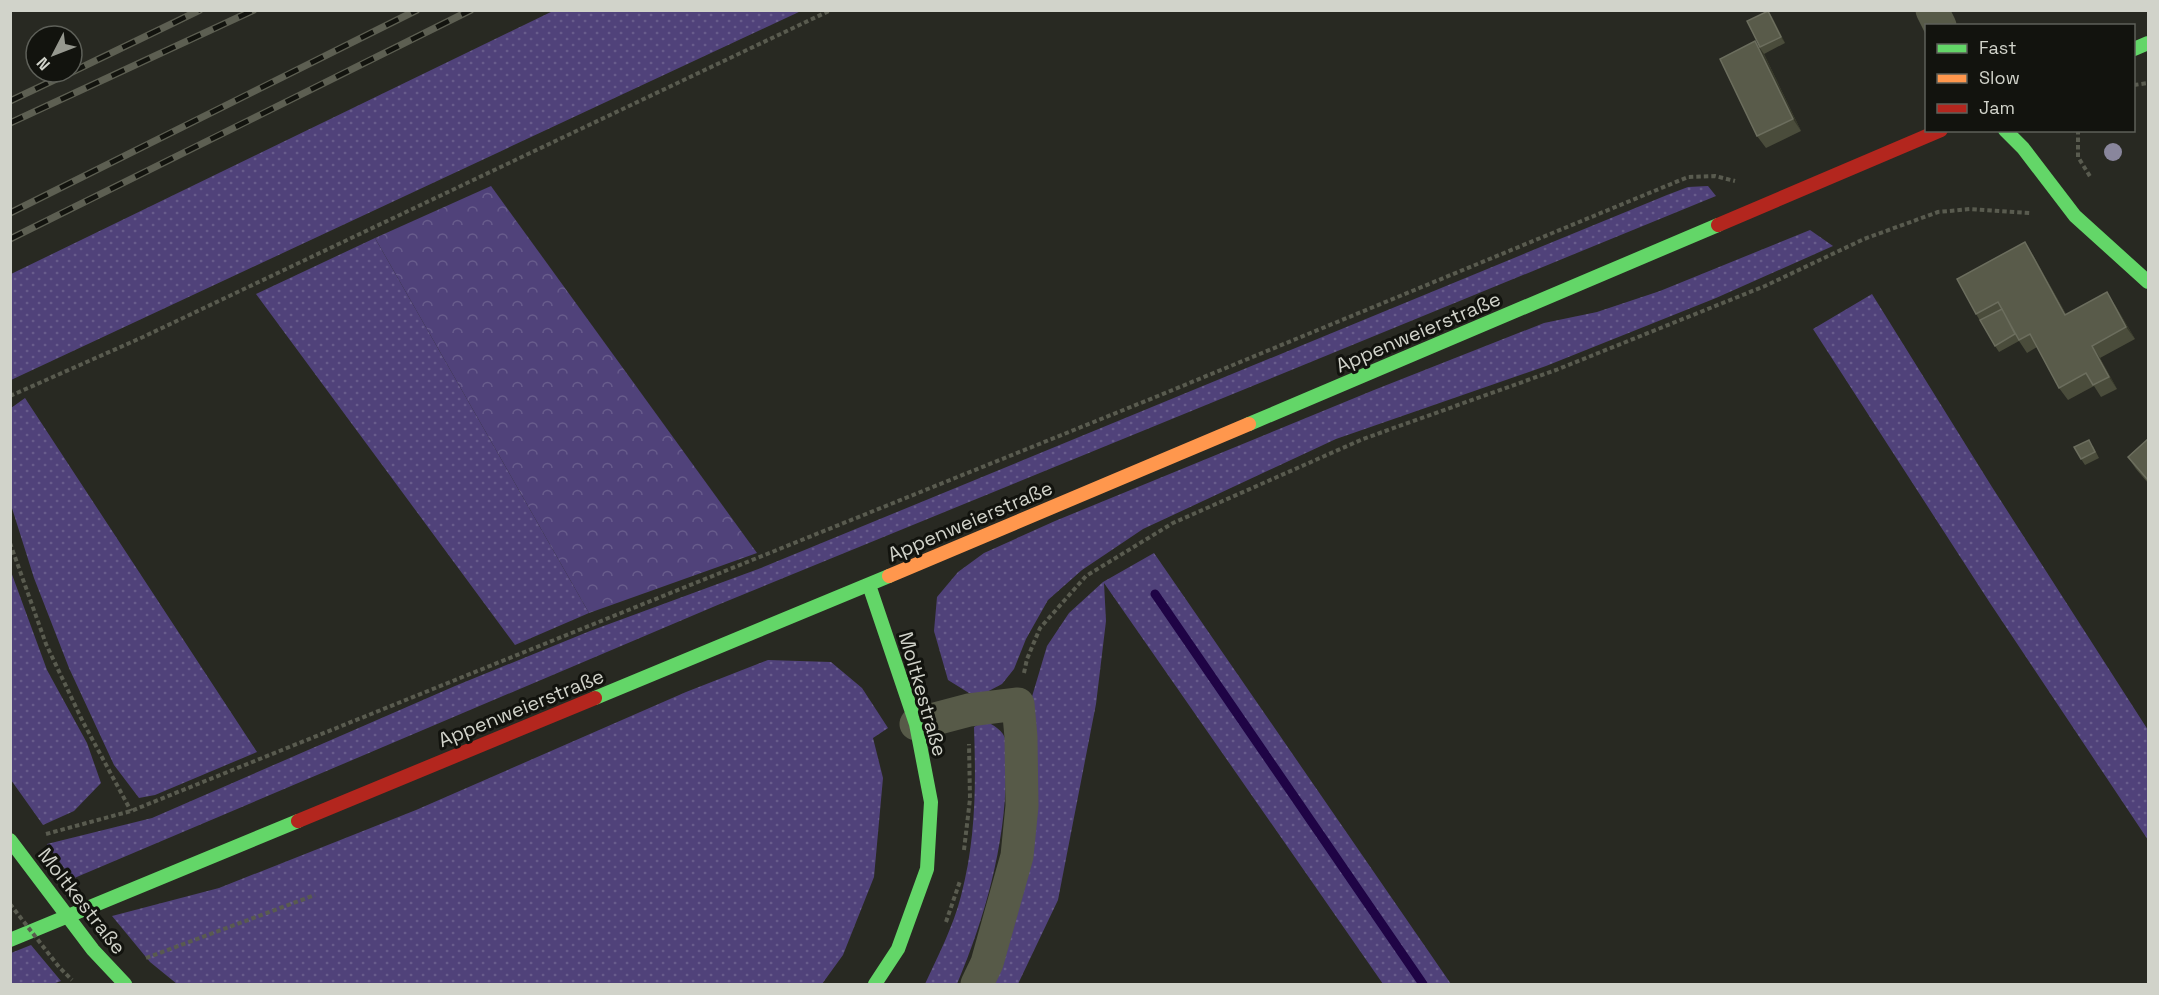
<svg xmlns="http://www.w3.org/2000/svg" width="2159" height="995" font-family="'Space Grotesk',sans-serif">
<defs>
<pattern id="grass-dots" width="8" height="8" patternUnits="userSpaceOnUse" patternTransform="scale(1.5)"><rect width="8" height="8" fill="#50427a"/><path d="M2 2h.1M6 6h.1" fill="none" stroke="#685c8c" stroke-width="1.8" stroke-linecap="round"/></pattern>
<pattern id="forest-crowns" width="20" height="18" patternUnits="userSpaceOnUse" patternTransform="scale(1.5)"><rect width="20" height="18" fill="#50427a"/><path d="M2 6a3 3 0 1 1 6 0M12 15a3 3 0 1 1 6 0" fill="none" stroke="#685c8c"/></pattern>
</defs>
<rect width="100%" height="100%" fill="#282922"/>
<path fill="url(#grass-dots)" d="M555 10 801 11 11 380V274Z
M1708 186 1716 196 720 604 72 879 47 844 152 818 455 686 590 631 761 568 1667 195 1688 187Z
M1810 230 1833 246 1716 298 1546 366 1336 439 1143 529 1082 570 1048 600 1026 639 1014 669 1002 684 983 694 969 693 948 680 934 631 937 597 958 572 984 553 1055 521 1374 390 1544 323 1597 312 1660 291Z
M375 238 589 613 515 645 256 294Z
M1872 294 1992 487 2148 730V840L1990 603 1813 329Z
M25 398 257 752 155 795 139 798 114 765 69 668 34 578 11 505V408Z
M1154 553 1451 984H1383L1104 583 1106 621 1096 704 1058 900 1018 984H989L1031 700 1047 646 1069 613 1103 582Z
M10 569 47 670 87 743 101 783 74 811 43 825 11 780Z
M768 660 831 662 862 688 888 728 873 738 883 778 874 877 843 955 822 984H177L150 962 112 916 219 888 416 810 686 692Z
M984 721C993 724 1004 731 1006 741 1008 751 1006 764 1006 774 1005 846 985 918 957 984H925C938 956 953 927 961 896 976 839 976 785 974 727Z
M31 945 61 981 53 984H11V953Z"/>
<path fill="url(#forest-crowns)" d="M491 186 757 553 589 613 375 238Z"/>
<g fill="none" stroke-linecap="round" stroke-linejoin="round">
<path stroke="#1f0445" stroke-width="9" d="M1155 594 1423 984"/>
<path stroke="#595b4f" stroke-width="4" stroke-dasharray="4.5 3" stroke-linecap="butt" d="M2134 85 2148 83
M2078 130V157L2091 178
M10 396 143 337 831 10
M10 543 46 644 83 722 131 811
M1024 673 1027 659 1040 628 1086 576 1173 523 1363 439 1556 370 1765 286 1864 239 1938 212 1970 209 2030 213
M46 834 131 811 1158 396 1688 177 1715 176 1735 181
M964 850 970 799 969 744
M946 922 960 881
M146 958 315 895"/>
<path stroke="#575a48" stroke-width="33" d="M1932 10 1940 26
M916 724 969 710 1018 704 1021 737 1022 806 1017 856 987 963 977 984"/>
<path stroke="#63d668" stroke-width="14" d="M2134 49 2148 43
M2005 130 2023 148 2075 216 2148 282
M1249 424 1718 225
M869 585 916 724 931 802 927 869 898 949 875 984
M595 698 889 576
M10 940 298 821"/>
<path stroke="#ff974d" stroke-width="14" d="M889 576 1249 424"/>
<path stroke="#b3261e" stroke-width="14" d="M1718 225 1941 130
M298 821 595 698"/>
<defs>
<path id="rail" d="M72 72 200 10
M10 101 71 72
M10 123 254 10
M10 213 417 10
M10 239 471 10"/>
</defs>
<use href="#rail" stroke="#5d5f52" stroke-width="7"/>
<use href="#rail" stroke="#12130e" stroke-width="4.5" stroke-dasharray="14" stroke-linecap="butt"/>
<path stroke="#595b4f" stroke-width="4" stroke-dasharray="4.5 3" stroke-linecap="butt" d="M10 904 59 967 72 980"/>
<path stroke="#63d668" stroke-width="14" d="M10 840 93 950 125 984"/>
</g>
<circle fill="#89869c" cx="2113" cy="152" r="9"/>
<path fill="#4a4c3b" d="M1768 11 1772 17 1785 43 1764 54 1801 131 1766 148 1757 136 1755 41 1760 47Z
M2033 255 2066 314 2115 305 2135 339 2100 358 2117 389 2101 397 2094 386 2068 400 2059 388 2037 347 2027 353 2019 341 1999 352 1995 346 1976 314Z
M2148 439V483L2136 469 2128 457Z
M2093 446 2099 458 2085 465 2081 459Z"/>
<path fill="#36382a" d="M1768 11 1772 17 1785 43 1781 37Z
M1755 41 1764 54 1801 131 1793 119Z
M2025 242 2033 255 2073 327 2065 315Z
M2107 292 2115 305 2135 339 2126 327Z
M2092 346 2100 358 2117 389 2109 377Z"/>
<path fill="#595b4a" stroke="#6c6e5e" stroke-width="1.5" d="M1768 11 1781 37 1760 47 1747 21Z
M1755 41 1793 119 1757 136 1720 59Z
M2025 242 2065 315 2107 292 2126 327 2092 346 2109 377 2093 385 2086 373 2059 388 2030 334 2019 340 1998 302 1976 314 1957 279Z
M2002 309 2015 334 1995 346 1980 320Z
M2148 439V480L2128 457Z
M2089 440 2095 452 2081 459 2074 447Z"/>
<g text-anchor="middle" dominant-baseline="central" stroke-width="6" stroke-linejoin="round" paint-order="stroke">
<g font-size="20" fill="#d1d3ca" stroke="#12130e">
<text transform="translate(1418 332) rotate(-23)">Appenweierstraße</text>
<text transform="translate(970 521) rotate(-23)">Appenweierstraße</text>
<text transform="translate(923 694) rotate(74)">Moltkestraße</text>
<text transform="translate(521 708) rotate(-22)">Appenweierstraße</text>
<text transform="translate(82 901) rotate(52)">Moltkestraße</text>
</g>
</g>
<rect width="2159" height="995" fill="none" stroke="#d1d3ca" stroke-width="24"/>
<rect x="1925" y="24" width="210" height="108" fill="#12130e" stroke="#5e6059" stroke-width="1.5"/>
<rect x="1937" y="44" width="30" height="9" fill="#63d668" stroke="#5e6059" stroke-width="1.5"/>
<text x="1979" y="54" font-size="18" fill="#d1d3ca">Fast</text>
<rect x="1937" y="74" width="30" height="9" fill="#ff974d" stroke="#5e6059" stroke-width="1.5"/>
<text x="1979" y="84" font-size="18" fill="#d1d3ca">Slow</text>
<rect x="1937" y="104" width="30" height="9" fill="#b3261e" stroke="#5e6059" stroke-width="1.5"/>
<text x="1979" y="114" font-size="18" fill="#d1d3ca">Jam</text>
<g transform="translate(54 54) rotate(228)"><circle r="28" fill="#12130e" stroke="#5e6059" stroke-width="1.5"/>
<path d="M0-4.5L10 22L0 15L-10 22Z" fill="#96988f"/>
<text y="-9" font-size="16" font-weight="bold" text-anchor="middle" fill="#d1d3ca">N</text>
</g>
</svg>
